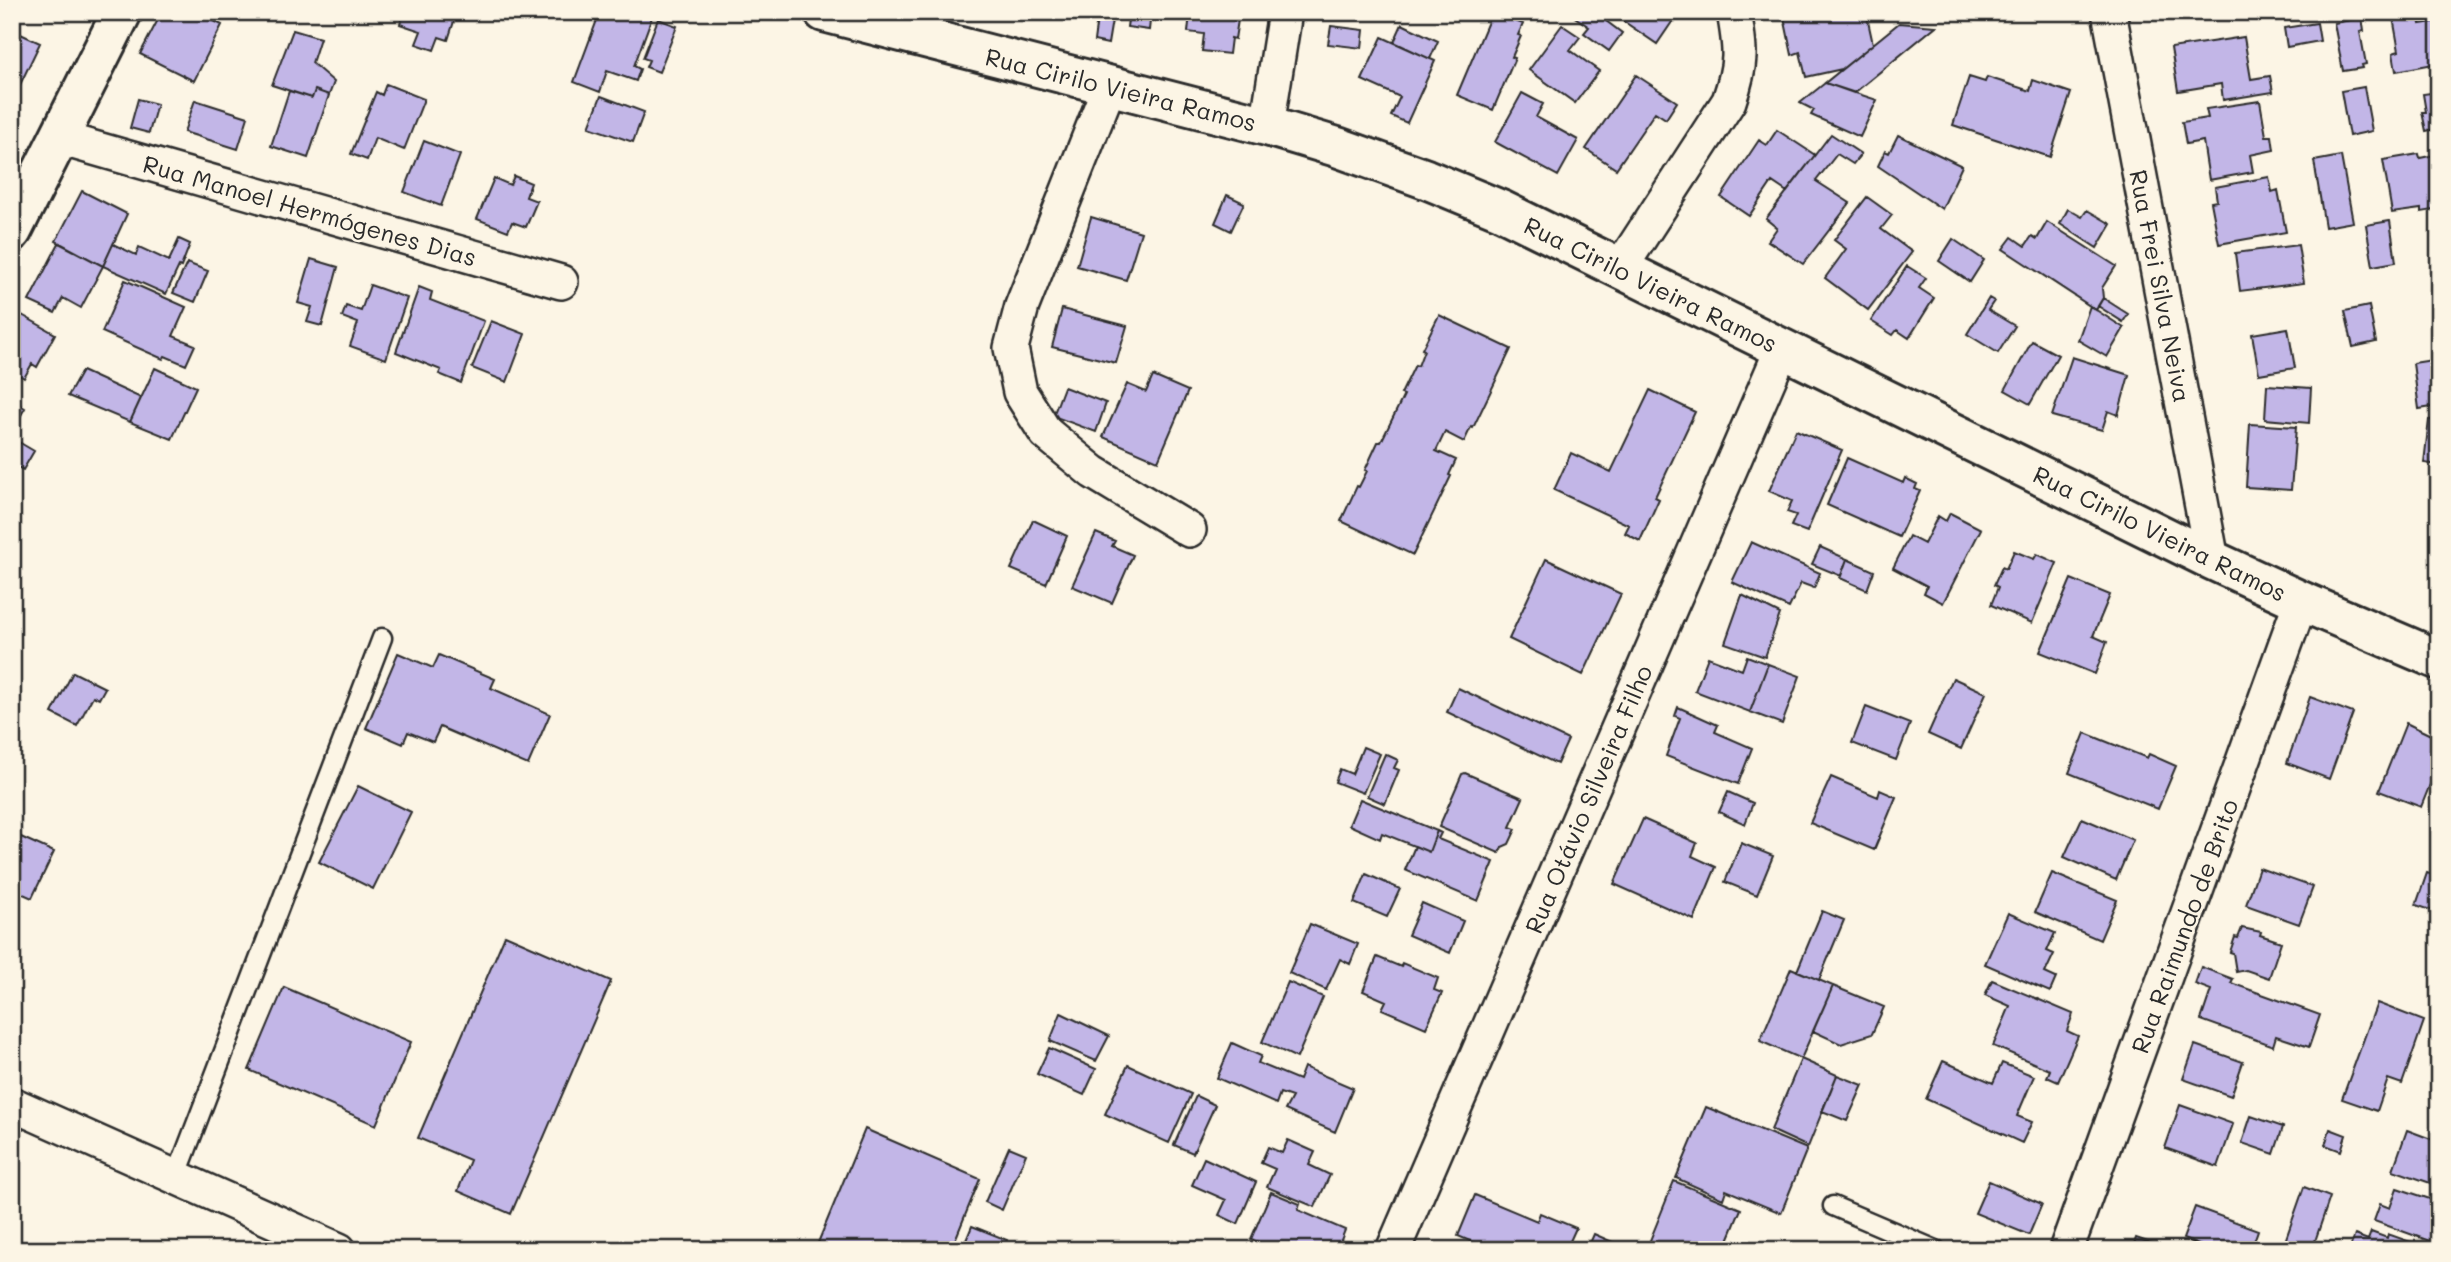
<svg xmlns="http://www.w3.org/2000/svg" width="2451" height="1262" font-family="Mali,sans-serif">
<rect width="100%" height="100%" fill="#fcf5e5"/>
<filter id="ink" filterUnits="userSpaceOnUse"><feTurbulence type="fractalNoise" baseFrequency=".0143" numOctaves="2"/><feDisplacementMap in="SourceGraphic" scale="14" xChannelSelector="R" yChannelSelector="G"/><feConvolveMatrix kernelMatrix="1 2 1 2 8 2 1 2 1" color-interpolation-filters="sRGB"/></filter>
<g filter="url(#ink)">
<path fill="#c2b6e7" stroke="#2b2b2b" stroke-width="2" d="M162 12H196L222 25 194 81 140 54Z
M404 12H457L448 40 439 37 434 50 416 44 421 31 400 24Z
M600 12H641L652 17 634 66 640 69 636 81 607 71 600 92 574 82Z
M1129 12H1151L1149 30 1127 27Z
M1207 12H1235L1233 20H1238L1235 39 1231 38 1229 54 1202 51 1204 34 1188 32 1190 14 1207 15Z
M1492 12 1523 24 1518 35 1521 36 1512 57 1515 58 1493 110 1457 95Z
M1574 12H1594L1622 33 1609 51 1584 33 1589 27 1572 15Z
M1610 12H1665L1674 19 1657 44Z
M1783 12H1866L1873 44 1842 69 1806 77 1800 52 1792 55Z
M2392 12H2418L2420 24 2439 21V63L2396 71 2393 53 2399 51Z
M1097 18 1112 20 1108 44 1094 41Z
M2362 18 2364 31 2360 32 2366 64 2362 65 2363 68 2343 71 2334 23Z
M658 19 677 26 659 72 646 67 649 60 643 58Z
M1899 23 1936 26 1854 93 1825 83Z
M2317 23 2320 41 2287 47 2284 28Z
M1402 24 1438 41 1430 59 1394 42Z
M1562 25 1580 37 1570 50 1599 71 1575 103 1529 70Z
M1331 26 1364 30 1362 48 1328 44Z
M12 30 40 43 18 89 12 86Z
M293 30 320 38 312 63 334 82 329 95 315 90 312 98 272 85Z
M1382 37 1435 61 1407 123 1391 116 1400 97 1362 80Z
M2244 37 2251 79 2270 76 2273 92 2223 100 2221 84 2178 91 2171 48Z
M1636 75 1677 102 1666 119 1655 112 1616 169 1586 149Z
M1969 77 1985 82 1987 77 2030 91 2033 80 2071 93 2050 157 1953 125Z
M1825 83 1877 100 1860 137 1811 115 1814 110 1800 103Z
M386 84 424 99 404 150 375 138 367 160 351 154 376 92 382 95Z
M2364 87 2372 131 2349 136 2341 91Z
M315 90 329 95 308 158 271 146 289 91 312 98Z
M2439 92V128L2426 131 2422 112H2426L2423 94Z
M1522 93 1543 104 1536 117 1578 140 1558 176 1495 142Z
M601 96 644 112 633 142 589 127Z
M138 99 157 104 149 133 130 128Z
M195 100 248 117 238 149 184 132Z
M2260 101 2266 136H2272L2274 150 2250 155 2253 172 2209 180 2203 141 2186 144 2182 122 2208 118 2206 109Z
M1777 130 1815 155 1787 192 1772 182 1749 216 1721 197 1759 140 1767 145Z
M1831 134 1861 154 1853 164 1837 154 1816 181 1850 203 1803 264 1768 241 1777 228 1766 219Z
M1898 135 1962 166 1942 209 1878 166 1885 151 1889 153Z
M424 141 460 155 441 206 404 192Z
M2419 154 2420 158 2439 154V209L2421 212V209L2392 213 2383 160Z
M2341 156 2353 222 2325 227 2314 161Z
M514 176 531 183 526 197 537 201 526 227 512 222 508 231 477 219 494 178 510 185Z
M2269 177 2272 192 2278 190 2286 232 2219 244 2211 202 2217 201 2215 187Z
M82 191 127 214 103 266 56 241Z
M1227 195 1244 203 1231 231 1215 223Z
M1867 197 1892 215 1881 229 1912 252 1868 310 1825 278 1846 249 1834 240Z
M2068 209 2082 217 2087 210 2111 224 2097 248 2060 224Z
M1091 217 1141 232 1126 280 1077 266Z
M2390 221 2396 262 2373 266 2366 225Z
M2047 222 2116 266 2102 288 2103 298 2096 310 2003 249 2012 237 2025 246 2032 236 2037 239Z
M179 239 190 244 181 267 179 266 166 294 103 266 113 244 136 255 139 247 169 261Z
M1953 239 1984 260 1970 282 1939 261Z
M59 243 103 266 81 308 63 298 55 313 29 301Z
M2298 245 2304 283 2240 291 2235 253Z
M311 259 338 267 322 326 307 322 312 307 298 303Z
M187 263 208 271 195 302 173 293Z
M1907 266 1926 278 1919 288 1934 298 1909 338 1897 330 1893 335 1871 321Z
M125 280 186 307 173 336 195 345 186 365 165 356 163 359 102 332Z
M370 285 407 298 386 359 350 346 358 323 342 317 346 306 361 311Z
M419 287 432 292 430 300 484 321 461 383 439 374 441 370 396 352Z
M1989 298 1994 301 1988 310 2015 326 1998 353 1967 334Z
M2103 298 2128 314 2123 322 2098 306Z
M2090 306 2124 328 2107 357 2078 340Z
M2369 306 2376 342 2353 347 2345 311Z
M1062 309 1127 326 1116 363 1052 347Z
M15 311 55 334 37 367 32 364 24 378 12 371V316Z
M1439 315 1511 349 1473 428 1471 427 1464 442 1445 432 1436 451 1456 460 1449 475 1451 476 1413 555 1341 521 1357 486 1359 487 1367 471 1365 470 1378 442H1381L1404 395 1401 394 1415 365 1418 366 1424 350 1422 349Z
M491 321 525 334 507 382 472 368Z
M2288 328 2295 368 2259 374 2252 334Z
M2032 341 2058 355 2030 404 2005 390Z
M2072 357 2129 375 2118 415 2108 411 2102 430 2052 416Z
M2439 359V406L2419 409 2413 363Z
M155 368 196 387 172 439 130 422Z
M82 371 141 398 130 422 68 396Z
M1153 376 1188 391 1158 461 1103 437 1127 384 1146 392Z
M2267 385 2311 388 2309 423 2265 419Z
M1064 387 1106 403 1096 432 1053 416Z
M1650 390 1695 412 1655 497 1659 499 1640 541 1625 533 1629 525 1554 490 1571 453 1611 472Z
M12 400 25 408 12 431Z
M2439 419V465L2424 463 2429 420Z
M2250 424 2296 427 2291 490 2246 487Z
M1796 430 1842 450 1807 532 1791 526 1796 515 1787 512 1792 501 1769 491Z
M12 438 34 451 23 470 12 464Z
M1847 458 1903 483 1905 478 1917 484 1915 489 1920 491 1899 537 1827 505Z
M1950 513 1981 529 1943 603 1924 593 1927 586 1893 568 1909 536 1924 544 1938 516 1946 521Z
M1033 520 1067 536 1046 584 1011 569Z
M1096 533 1115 541 1112 546 1133 555 1112 603 1072 586Z
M1751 542 1820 573 1814 588 1801 583 1789 608 1732 582Z
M1820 547 1847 559 1841 576 1812 564Z
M2014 551 2034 559 2037 554 2057 563 2032 623 1991 605 1998 587 1994 585 2002 567 2006 569Z
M1546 559 1621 594 1583 675 1509 639Z
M1847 559 1874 571 1867 590 1840 578Z
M2071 579 2110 595 2093 636 2107 642 2095 674 2040 652Z
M1742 595 1780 614 1765 657 1725 643Z
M398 653 433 668 439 655 495 679 491 688 550 714 528 765 440 727 433 742 408 732 403 744 366 728Z
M1747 656 1768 664 1750 712 1695 691 1708 657 1742 670Z
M1768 664 1800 676 1782 724 1750 712Z
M73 672 105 688 99 699 93 696 77 726 52 713Z
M1953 678 1986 693 1961 749 1928 734Z
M1458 688 1568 740 1557 764 1447 712Z
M2310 697 2353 713 2329 779 2287 763Z
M1678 707 1718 725 1715 732 1752 748 1738 784 1666 756 1680 718 1675 716Z
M1866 707 1910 724 1896 760 1852 743Z
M2406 723 2439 739V762L2421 807 2379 791Z
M2085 733 2147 758 2149 754 2176 766 2158 809 2069 773Z
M1363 747 1380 754 1363 793 1335 782 1340 769 1352 774Z
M1385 754 1398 760 1394 768 1399 770 1385 804 1367 796Z
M1465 773 1523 798 1510 827 1516 829 1509 844 1502 847 1499 853 1439 827 1462 774Z
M1831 777 1878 797 1880 790 1896 797 1874 850 1810 823Z
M358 786 411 812 373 889 319 862Z
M1728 792 1753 803 1745 824 1719 812Z
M1360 799 1437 831 1429 852 1382 833 1380 839 1349 825Z
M2082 818 2133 840 2116 880 2064 857Z
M1643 819 1697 843 1692 856 1716 867 1694 920 1614 884Z
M1437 831 1441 833 1438 839 1494 862 1478 901 1405 870 1415 846 1429 852Z
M12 833 54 852 32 898 12 889Z
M1741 843 1773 856 1757 895 1725 882Z
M2259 868 2313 887 2299 924 2246 905Z
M2052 873 2117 900 2100 940 2035 912Z
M2427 873 2439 877V913L2416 905Z
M1366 874 1400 889 1387 917 1354 903Z
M1422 903 1463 921 1450 953 1408 935Z
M1822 911 1844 920 1819 980 1797 971Z
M2008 913 2055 933 2047 951 2054 954 2045 973 2056 978 2050 992 1985 964Z
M1310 924 1358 944 1350 964 1340 959 1326 990 1289 973Z
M2242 928 2261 932 2260 935 2281 942 2269 978 2246 970 2236 972 2233 953 2230 952 2235 937 2238 938Z
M505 935 611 981 511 1214 458 1191 470 1160 418 1138Z
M1377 957 1401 967 1402 963 1438 978 1434 990 1442 993 1426 1028 1382 1009 1386 1001 1363 991Z
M2201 967 2233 979 2231 983 2320 1015 2309 1047 2276 1036 2273 1046 2201 1020 2211 990 2195 984Z
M1791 968 1833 986 1801 1059 1760 1041Z
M1992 980 2073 1014 2067 1031 2078 1036 2058 1082 2047 1077 2050 1070 1993 1046 2010 1006 1985 995Z
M1288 982 1323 997 1297 1058 1262 1042Z
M1833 986 1884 1007 1872 1034 1841 1044 1813 1031Z
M284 987 411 1042 376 1125 249 1070Z
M2377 1003 2424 1021 2402 1084 2388 1079 2377 1111 2342 1099Z
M1061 1013 1109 1036 1096 1061 1050 1041Z
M1232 1043 1261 1056 1258 1063 1299 1080 1304 1067 1353 1088 1335 1132 1285 1110 1292 1097 1280 1093 1276 1104 1217 1078Z
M2195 1045 2243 1062 2231 1096 2183 1079Z
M1049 1048 1096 1069 1084 1095 1037 1074Z
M1801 1059 1837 1075 1808 1147 1771 1130Z
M1943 1061 1993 1083 2002 1063 2034 1076 2017 1116 2032 1122 2022 1143 1926 1099Z
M1128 1065 1191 1094 1169 1143 1105 1114Z
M1837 1075 1863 1085 1847 1121 1822 1111Z
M1196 1096 1215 1105 1193 1153 1174 1145Z
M2180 1105 2233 1124 2218 1167 2165 1148Z
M1706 1107 1807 1149 1781 1213 1726 1190 1723 1199 1676 1178Z
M2251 1116 2283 1127 2274 1154 2242 1143Z
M865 1129 980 1179 951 1250H815Z
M2330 1129 2346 1135 2341 1151 2325 1145Z
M2407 1130 2439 1142V1186L2393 1170Z
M1288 1140 1315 1152 1309 1165 1330 1175 1315 1207 1267 1187 1275 1169 1261 1163 1268 1147 1282 1153Z
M1009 1147 1026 1154 1002 1210 985 1202Z
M1204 1158 1256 1182 1238 1224 1219 1215 1226 1200 1192 1185Z
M1674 1181 1741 1209 1724 1250H1651L1647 1248Z
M1989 1181 2042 1204 2029 1235 1975 1213Z
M2304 1187 2330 1197 2312 1250H2282Z
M2397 1188 2439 1202 2438 1244 2374 1221 2380 1204 2390 1208Z
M1271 1192 1300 1204 1298 1210 1345 1230 1337 1250H1276L1251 1239Z
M1475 1195 1537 1221 1540 1213 1576 1228 1566 1250H1491L1458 1236Z
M2195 1207 2258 1230 2251 1250H2212L2183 1239Z
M972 1226 1007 1240 1004 1250H962Z
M2371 1232 2387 1238 2388 1234 2430 1249 2349 1250 2355 1235 2368 1240Z
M1594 1234 1617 1244 1614 1250H1587Z
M2136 1238 2157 1245 2155 1250H2132Z"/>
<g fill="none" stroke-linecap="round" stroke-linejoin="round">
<defs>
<path id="service" d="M176 1177 382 638
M1833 1206 1936 1250"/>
<path id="minor" d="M2109 12 2212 560
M1109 87 1022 306 1011 348 1020 392 1046 433 1093 472 1189 530
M1267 126 1285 12
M59 138 561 282
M1621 267 1729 101C1742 63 1741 51 1734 12
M12 1104 339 1250
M1393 1250 1782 349
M2066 1250 2301 601"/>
<path id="secondary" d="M824 12 1267 126 1337 147 1426 179 1501 210 2212 560 2301 601 2439 660
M12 231 122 12"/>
</defs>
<use href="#service" stroke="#2b2b2b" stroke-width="23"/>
<use href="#minor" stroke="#2b2b2b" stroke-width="38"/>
<use href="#secondary" stroke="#2b2b2b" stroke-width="44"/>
<use href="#service" stroke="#fcf5e5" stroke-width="18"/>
<use href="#minor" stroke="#fcf5e5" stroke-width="33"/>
<use href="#secondary" stroke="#fcf5e5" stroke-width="38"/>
</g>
</g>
<g text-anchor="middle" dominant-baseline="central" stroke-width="5" stroke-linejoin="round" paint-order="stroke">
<g font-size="24" fill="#2b2b2b" stroke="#fcf5e5">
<text transform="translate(1121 89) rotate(14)">Rua Cirilo Vieira Ramos</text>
<text transform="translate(310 210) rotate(16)">Rua Manoel Hermógenes Dias</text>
<text transform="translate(1651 284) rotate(26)">Rua Cirilo Vieira Ramos</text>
<text transform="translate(2161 286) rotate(79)">Rua Frei Silva Neiva</text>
<text transform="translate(2160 533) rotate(26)">Rua Cirilo Vieira Ramos</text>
<text transform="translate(1588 799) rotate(-67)">Rua Otávio Silveira Filho</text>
<text transform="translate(2184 926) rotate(-70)">Rua Raimundo de Brito</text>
</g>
</g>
<rect width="2451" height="1262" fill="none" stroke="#fcf5e5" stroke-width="42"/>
<rect x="21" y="21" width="2409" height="1220" fill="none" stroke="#2b2b2b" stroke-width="2.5" filter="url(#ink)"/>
</svg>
